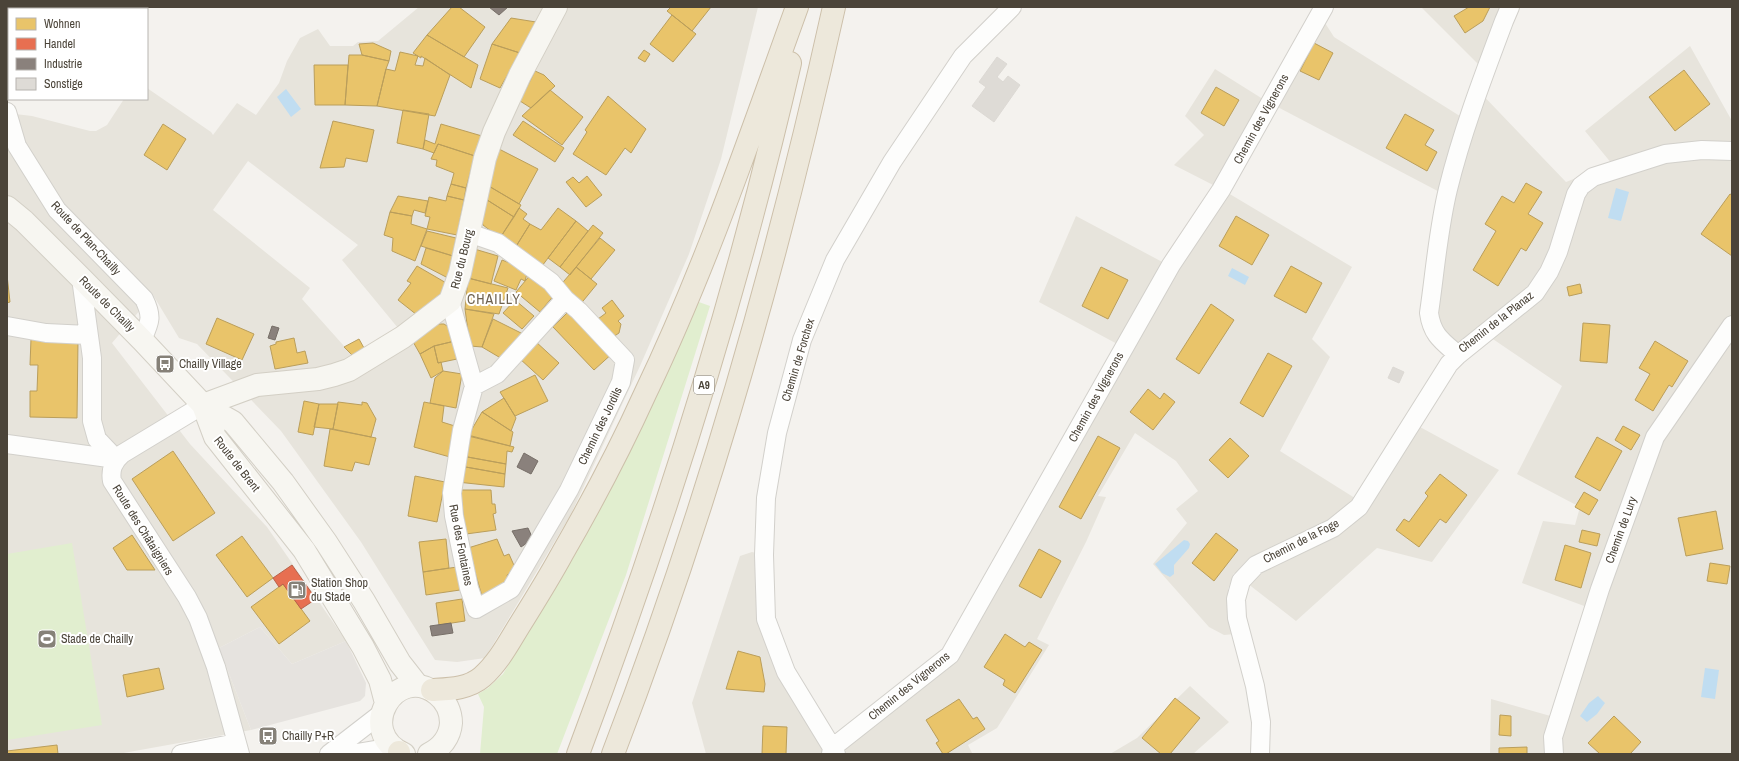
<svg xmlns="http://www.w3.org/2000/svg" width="1739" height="761" font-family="'Archivo Narrow',sans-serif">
<rect width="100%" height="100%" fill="#f4f2ee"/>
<path fill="#e7e4dc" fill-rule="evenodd" d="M7 7H22L21 9H9V99L7 113 32 116 90 131H96L107 125 124 99H147V88L211 132 213 135 237 103 256 115 279 83 287 61 300 38 318 29 330 46H353L358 42 378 41 419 7H758L721 159 689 254 640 366 570 516 485 658 457 662 435 660 361 542 281 431 197 344 179 338 153 295 112 343 190 444 267 527 346 641 292 664 260 627 219 648 251 730 118 754H7ZM248 161 358 245 342 260 398 328 352 355 302 299 310 288 213 210Z
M1421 7H1507L1483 69Z
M1318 12 1334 37 1463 118 1476 88 1566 182 1612 164 1585 131 1690 46 1732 121V754H1490L1491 699 1554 717 1595 610 1522 583 1543 521 1575 525 1580 507 1517 474 1562 386 1481 331 1452 345 1436 323 1451 198 1266 101 1218 187 1352 267 1312 339 1330 357 1280 451 1358 500 1409 421 1499 470 1432 562 1377 548 1296 621 1234 573 1228 589 1229 611 1235 634 1224 635 1209 627 1153 564 1187 523 1176 509 1198 491 1176 461 1135 433 1098 496 1106 497 1086 542 1037 639 1049 645 997 728 968 745 972 753 970 754H706L692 703 740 556 752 552 760 554 763 621 827 746 947 652 1121 346 1039 302 1076 216 1168 265 1217 187 1174 165 1204 135 1185 116 1215 69 1266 101Z
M1190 686 1229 722 1193 754H1110L1137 738Z"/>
<path fill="#e1eecf" d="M696 301 710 306 626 575 557 754H480L484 707 478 694 488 688 503 674 576 551Z
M72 543 102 725 7 740V554Z"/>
<path fill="#e6e3df" d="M260 627 292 664 346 641 366 683 365 696 360 701 251 730 219 648Z"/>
<path fill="#c0ddf1" d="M286 89 301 109 291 117 277 97Z
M1616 188 1629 192 1621 221 1608 218Z
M1232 268 1249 277 1245 285 1228 276Z
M1184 540 1188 541 1190 544 1189 548 1174 565V574L1170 577 1162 573 1155 564Z
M1705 668 1719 670 1715 699 1701 697Z
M1598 696 1605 703 1597 714 1587 722 1580 716 1589 703Z"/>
<path fill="#e9c46a" stroke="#ba9e5b" d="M452 7H459L485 27 464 57 427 35Z
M671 7H711L692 31 667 11Z
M1469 7H1490L1483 21 1465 33 1454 16Z
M672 15 696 34 673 62 650 44Z
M511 18 536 22 520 53 492 44Z
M427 35 478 65 471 88 421 56V58L413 53Z
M373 43 391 51 389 61 362 55 359 44Z
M1314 43 1333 53 1319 80 1300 71Z
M492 44 520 53 500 88 480 79Z
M644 50 650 54 645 62 638 58Z
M400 52 418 56 415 65 423 66 425 58 450 75 435 116 377 106 386 69 395 71Z
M349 55H362L389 61 386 69 377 106 345 105Z
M314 65H348L345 105H315Z
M1684 70 1710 104 1675 131 1649 97Z
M535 71 544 75 555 86 531 108 520 101Z
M1216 87 1239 100 1224 126 1201 113Z
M550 90 583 117 562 145 522 116Z
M608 96 646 129 631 153 625 148 606 175 573 154 587 132 585 130Z
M403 110 429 114 423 149 397 143Z
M1405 114 1434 130 1425 145 1437 152 1427 171 1386 148Z
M333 121 374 130 367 162 346 158 344 167 320 168Z
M523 121 564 148 555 162 513 135Z
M163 124 186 139 167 170 144 155Z
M441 124 482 136 475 156 438 144 434 153 423 149 425 140 435 144Z
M438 144 475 156 466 188 451 184 454 173 436 166 437 160 431 159Z
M499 149 538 169 519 204 487 185Z
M587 176 602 195 586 207 566 182 573 177 579 183Z
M1526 183 1542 192 1528 214 1543 223 1526 251 1521 248 1498 286 1473 270 1496 231 1485 224 1502 196 1514 203Z
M451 184 466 188 464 200 447 196Z
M487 185 521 205 514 217 484 198Z
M1730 194 1732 195V256L1701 234Z
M398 196 428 201 425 213 414 210 412 216 390 212Z
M447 196 464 200 457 235 427 229 430 217 425 216 429 197 446 201Z
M484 198 514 217 500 238 483 225 480 219Z
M519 208 527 214 523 219 530 224 515 248 500 238Z
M558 208 576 221 542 266 515 248 530 224 541 230Z
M390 212 412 216 411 224 427 229 415 261 392 251 393 238 384 235Z
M1236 216 1269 235 1252 265 1219 246Z
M576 221 588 231 560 267 548 258Z
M593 225 603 233 570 275 560 267Z
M427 231 456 238 453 256 421 246Z
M600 238 615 250 591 279 576 267Z
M426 248 453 256 448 278 421 264Z
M471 248 498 256 491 284 468 278Z
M502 260 528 270 525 281 521 279 516 290 494 281Z
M417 266 448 284 439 297 417 315 398 300 411 283 407 281Z
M1291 266 1322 283 1306 313 1274 296Z
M576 267 597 284 579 306 558 288Z
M1101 267 1128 280 1108 319 1082 306Z
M531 274 555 294 540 312 516 292Z
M7 275 10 302 7 303Z
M468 278 508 288 499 314 465 309Z
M1580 284 1582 293 1569 296 1567 287Z
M515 300 534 316 522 329 503 313Z
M612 300 624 316 618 321 621 324 619 333 613 337 598 319 606 313 602 308Z
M1211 304 1234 320 1199 374 1176 359Z
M572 308 614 352 594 370 553 327Z
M465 309 494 314 482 347 470 346Z
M217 318 254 334 242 360 206 344Z
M493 319 523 334 504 360 482 347Z
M1583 323 1610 325 1607 363 1580 361Z
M437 324H444L450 328 455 341 434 346 420 354 412 340Z
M294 338 297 353 305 351 308 363 275 369 270 346 276 344V342Z
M31 339 78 340 77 418 30 417V391H37L38 365H30Z
M359 339 364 348 352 355 344 347Z
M455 341 457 359 438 363 434 346Z
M535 341 559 363 543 380 519 358Z
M1655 341 1688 361 1672 387 1669 385 1653 411 1635 400 1650 374 1639 368Z
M434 346 438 363 441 362 443 371 431 378 420 354Z
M1268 353 1292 366 1263 417 1240 403Z
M443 371 462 374 456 408 430 403 435 378Z
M535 375 548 401 515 416 500 392Z
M1148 389 1160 399 1164 393 1175 402 1153 430 1130 412Z
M504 398 516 418 511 431 482 412Z
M304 401 319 404 313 435 298 432Z
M338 402 362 405V402L367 403 376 419 371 437 333 429Z
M424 402 444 406 442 422 458 427 450 457 414 447Z
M319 404H338L333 429 314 427Z
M482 412 513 432 510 446 468 436Z
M1623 426 1640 435 1631 450 1615 440Z
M330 429 376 438 369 465 355 462 352 471 324 466Z
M464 434 514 447 512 452 507 451 506 464 462 456Z
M1098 436 1120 448 1081 519 1059 507Z
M1597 437 1622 451 1600 491 1575 477Z
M1230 438 1249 456 1228 478 1209 460Z
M173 451 215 513 173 541 132 479Z
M462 456 506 464 505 474 460 466Z
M460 466 505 474 504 487 457 482Z
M1440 474 1467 495 1446 523 1440 519 1419 547 1396 530 1404 519 1409 522 1428 496 1425 493Z
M415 476 445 482 437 522 408 516Z
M460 490H491L492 504H495L496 513 493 514 496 530 466 534Z
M1584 492 1598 500 1589 515 1575 507Z
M1716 511 1723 549 1686 556 1678 518Z
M1582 530 1600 534 1597 546 1579 542Z
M1216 533 1238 550 1214 581 1192 563Z
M132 535 155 570H127L113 548Z
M242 536 273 578 247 597 216 555Z
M446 539 449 568 423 572 419 542Z
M497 539 504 556 509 554 516 570 507 575 510 586 482 596 468 548Z
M1565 545 1591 553 1581 588 1555 580Z
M1039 549 1061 561 1041 598 1019 586Z
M1710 563 1730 566 1727 584 1707 581Z
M457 567 460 590 426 595 423 572Z
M283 584 310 621 279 644 251 607Z
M462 599 465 621 439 625 436 603Z
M1005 634 1025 647 1029 642 1042 650 1015 693 1003 685 1005 680 984 667Z
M738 651 760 657 765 684 764 692 726 689Z
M159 668 164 689 127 697 123 675Z
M1175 698 1200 718 1170 754H1161L1142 738Z
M959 699 973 719 977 717 985 729 946 754H943L936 743 939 741 926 720Z
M1500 715 1511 716V736L1499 735Z
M1614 716 1641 742 1630 754H1600L1588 743Z
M763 726 787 727 786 754H762Z
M57 745 58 754H7V751Z
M1527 747V754H1499V748Z"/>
<path fill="#e76f51" stroke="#b8624a" d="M292 565 316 599 301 609 283 584 279 587 273 578Z"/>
<path fill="#8a817c" stroke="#776f68" d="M489 7H508L499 15Z
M272 326 279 328 275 340 268 338Z
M524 453 538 461 531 474 517 467Z
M528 528 533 539 521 547 512 531Z
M451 623 453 633 432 636 430 626Z"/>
<path fill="#dedbd6" stroke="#dcd9d4" d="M997 57 1007 64 997 77 1003 82 1008 76 1020 85 994 122 972 106 986 87 979 82Z
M1393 367 1404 372 1399 383 1388 378Z"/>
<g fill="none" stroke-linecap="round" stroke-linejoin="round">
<defs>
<path id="street" d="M1510 7 1504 21C1483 77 1462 132 1448 189 1438 230 1435 272 1429 313 1432 335 1442 341 1458 355L1535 293 1549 272 1558 252 1576 194 1581 186 1593 177 1665 154 1702 150 1732 151
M11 9V7
M7 50 9 30
M7 112 17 146 57 210 144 299C153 317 150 322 142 340
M81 278 92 358V421L97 439 116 459
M450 301 474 386 462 430 452 493 454 516 469 588 476 609 511 589 569 490 621 382 625 360 579 311 565 299 551 282 498 243 469 233
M7 326 46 333 88 335
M474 386 497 374 565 299
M203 405 122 454C113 462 110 470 112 481L187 597 198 618 216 667 240 754
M7 444 116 459
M181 754 236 743
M329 754 382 713
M351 754 392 747
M831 754 832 748 950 655 1171 265 1221 190 1324 7
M836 754 786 672 766 619 764 555 766 498 777 433 802 340 835 260 892 162 963 56 1012 7
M1260 754 1261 722 1255 686 1237 618 1236 599 1241 581 1256 565 1333 528 1359 507 1449 364 1458 355
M1554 754 1553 737 1600 589 1655 437 1732 325"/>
<path id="secondary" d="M7 207 24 221 81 278 142 340 203 405 233 422 283 482 326 542 364 601 400 663 418 686
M203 405 257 385 318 379 334 375 349 370 403 337 450 301 460 273 485 158 494 132 520 75 556 7
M203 405 215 437 304 550 363 647 380 680 386 703
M404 754C354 732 396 662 437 694 446 701 451 712 451 723 450 737 441 748 429 754"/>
<path id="highway" d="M432 690C449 689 468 689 482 677 498 663 508 644 519 626 534 602 549 578 562 554 592 502 620 449 645 394 705 269 750 137 797 7
M399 752V754
M578 754C663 528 736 298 790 63
M613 754C706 512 778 260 834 7"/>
</defs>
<use href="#street" stroke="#d2d0cb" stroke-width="20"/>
<use href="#secondary" stroke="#d3cfc5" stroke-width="24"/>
<use href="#highway" stroke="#ccbfa9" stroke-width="24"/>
<use href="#street" stroke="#fdfdfc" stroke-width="18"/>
<use href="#secondary" stroke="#f7f6f1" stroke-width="22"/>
<use href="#highway" stroke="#ede8db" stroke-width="22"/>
</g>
<defs>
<symbol id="bus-square" viewBox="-11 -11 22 22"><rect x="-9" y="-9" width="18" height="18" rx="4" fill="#868178" stroke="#fff"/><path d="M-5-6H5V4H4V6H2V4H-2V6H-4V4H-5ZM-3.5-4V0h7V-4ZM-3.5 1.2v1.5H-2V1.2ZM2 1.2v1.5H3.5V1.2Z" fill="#fff"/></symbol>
<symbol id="fuel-square" viewBox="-11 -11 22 22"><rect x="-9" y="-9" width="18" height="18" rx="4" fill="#868178" stroke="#fff"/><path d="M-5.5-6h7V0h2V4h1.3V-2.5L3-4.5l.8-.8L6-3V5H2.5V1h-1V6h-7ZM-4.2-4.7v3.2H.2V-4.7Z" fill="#fff"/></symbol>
<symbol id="stadium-square" viewBox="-11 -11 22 22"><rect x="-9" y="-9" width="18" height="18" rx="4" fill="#868178" stroke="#fff"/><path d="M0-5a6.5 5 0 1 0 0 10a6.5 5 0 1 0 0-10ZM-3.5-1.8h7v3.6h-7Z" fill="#fff"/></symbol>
</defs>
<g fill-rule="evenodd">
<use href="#bus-square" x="154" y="353" width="22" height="22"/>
<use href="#fuel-square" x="286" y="579" width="22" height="22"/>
<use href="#stadium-square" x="36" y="628" width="22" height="22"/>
<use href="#bus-square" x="257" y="725" width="22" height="22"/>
</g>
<g text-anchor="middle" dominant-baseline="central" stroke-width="4" stroke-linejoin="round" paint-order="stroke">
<rect fill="#fff" stroke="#817c74" stroke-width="1" x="694" y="376" width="20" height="18" rx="3"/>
<g font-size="11" font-weight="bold" fill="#4b4439">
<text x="704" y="385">A9</text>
</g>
<g font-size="12" fill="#4b4439" stroke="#fff">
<text transform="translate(1261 119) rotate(-61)">Chemin des Vignerons</text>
<text transform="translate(86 238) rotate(47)">Route de Plan-Chailly</text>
<text transform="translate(462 259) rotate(-76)">Rue du Bourg</text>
<text transform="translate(107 304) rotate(45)">Route de Chailly</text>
<text transform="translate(1496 322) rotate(-38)">Chemin de la Planaz</text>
<text transform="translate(798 360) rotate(-73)">Chemin de Forchex</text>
<text transform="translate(1096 397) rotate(-61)">Chemin des Vignerons</text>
<text transform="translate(600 426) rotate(-64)">Chemin des Jordils</text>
<text transform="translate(237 464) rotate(52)">Route de Brent</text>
<text transform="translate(143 530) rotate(58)">Route des Châtaigniers</text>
<text transform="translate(1621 530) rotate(-70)">Chemin de Lury</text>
<text transform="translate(1301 541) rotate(-27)">Chemin de la Foge</text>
<text transform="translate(461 545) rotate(79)">Rue des Fontaines</text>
<text transform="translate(909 686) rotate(-39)">Chemin des Vignerons</text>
</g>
<g font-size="12" fill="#4b4439" stroke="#fff" text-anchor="start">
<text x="179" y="364">Chailly Village</text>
<text x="311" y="583">Station Shop<tspan x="311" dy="14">du Stade</tspan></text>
<text x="61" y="639">Stade de Chailly</text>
<text x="282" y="736">Chailly P+R</text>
</g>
<g font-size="14" letter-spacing="1" fill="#6e6250" stroke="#fff">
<text x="494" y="299">CHAILLY</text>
</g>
</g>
<rect width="1739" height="761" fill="none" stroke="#4b4439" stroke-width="16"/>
<rect x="8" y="8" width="140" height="92" fill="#ffffff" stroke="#b7b4b0"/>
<rect x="16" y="18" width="20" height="12" fill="#e9c46a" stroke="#b7b4b0"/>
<text x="44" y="28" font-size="12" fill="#4b4439">Wohnen</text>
<rect x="16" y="38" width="20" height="12" fill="#e76f51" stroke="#b7b4b0"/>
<text x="44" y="48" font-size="12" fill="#4b4439">Handel</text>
<rect x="16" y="58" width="20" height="12" fill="#8a817c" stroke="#b7b4b0"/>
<text x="44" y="68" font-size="12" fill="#4b4439">Industrie</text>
<rect x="16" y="78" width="20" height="12" fill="#dedbd6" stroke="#b7b4b0"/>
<text x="44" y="88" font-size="12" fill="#4b4439">Sonstige</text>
</svg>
